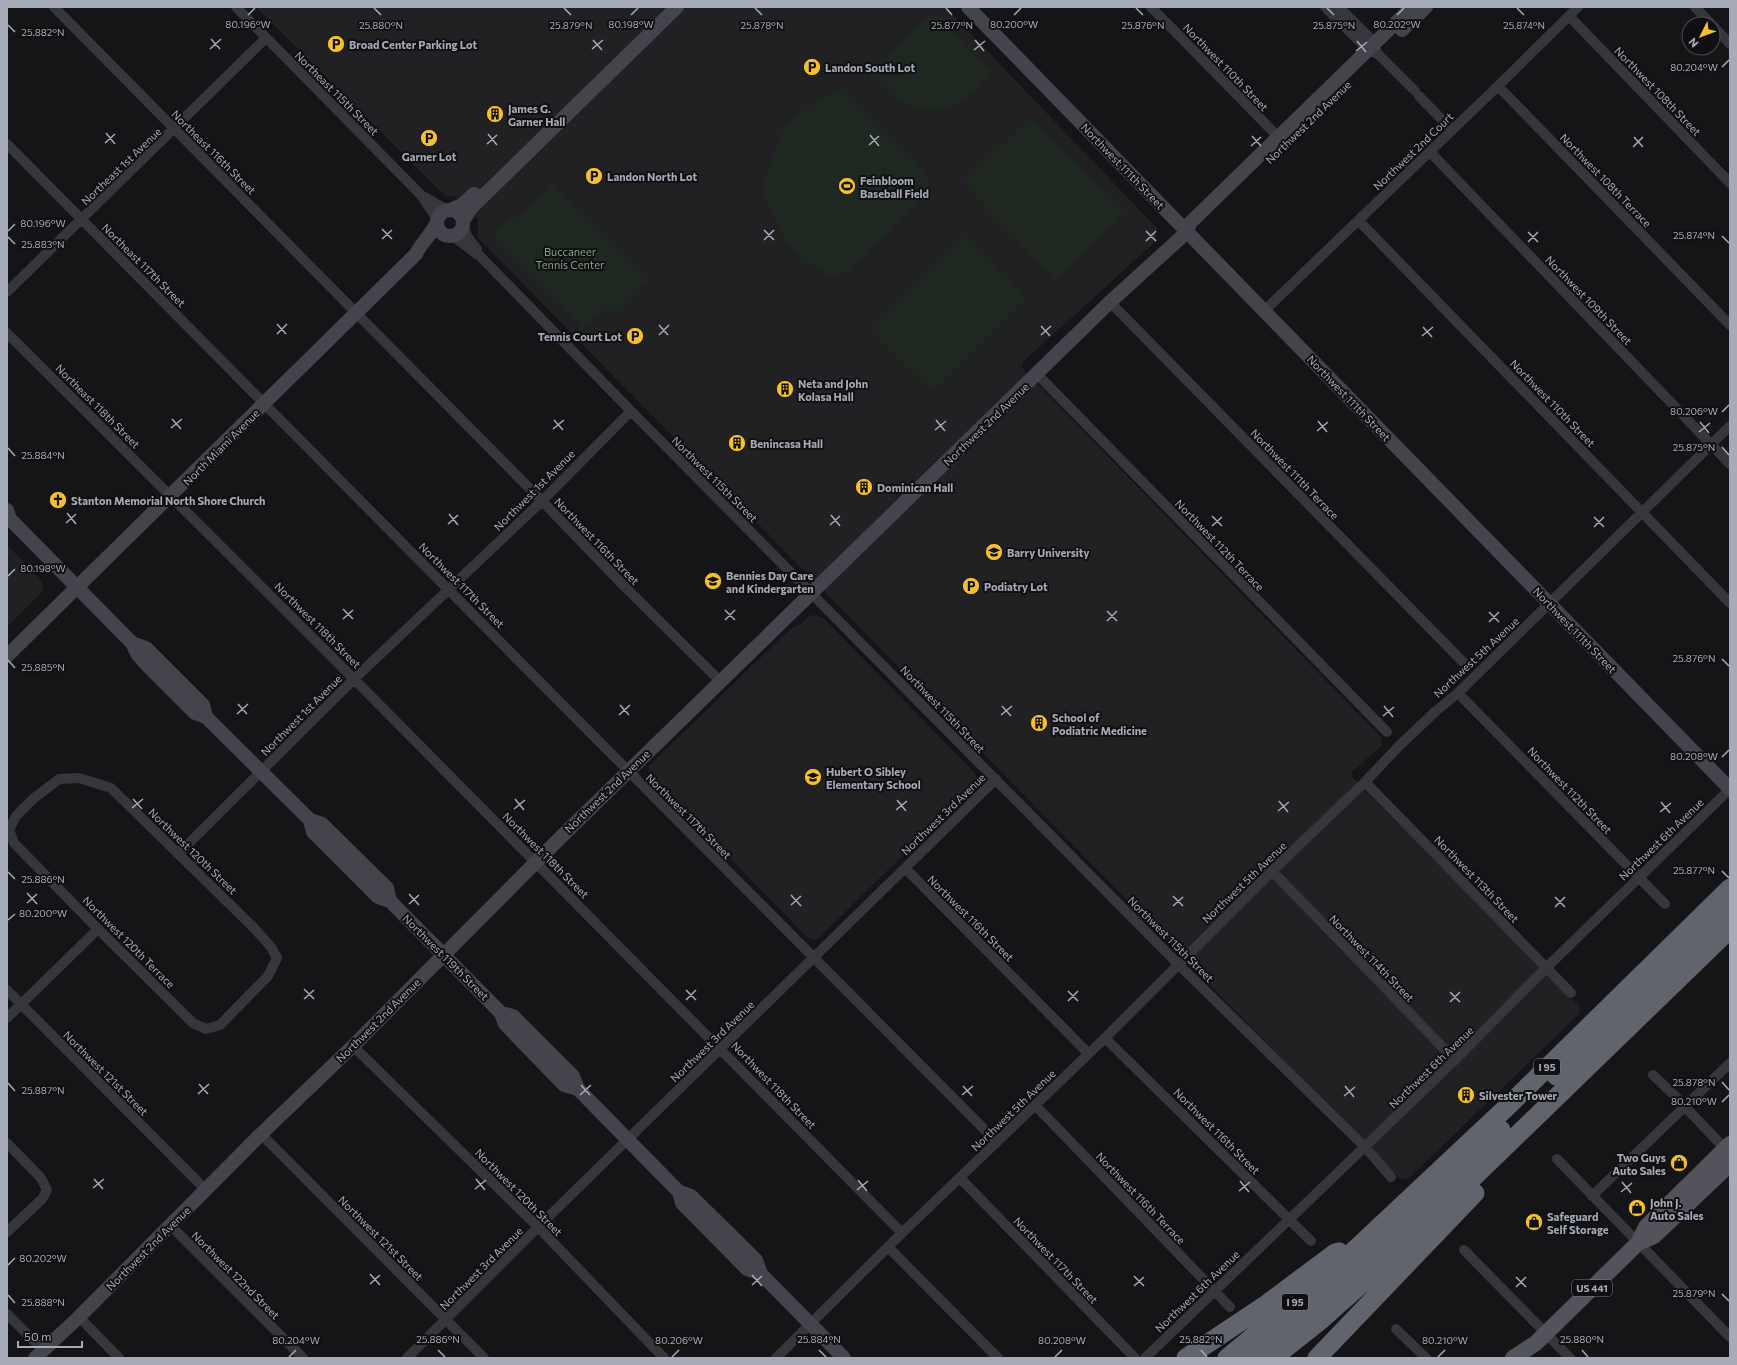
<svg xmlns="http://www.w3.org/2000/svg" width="1737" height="1365" font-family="Commissioner,sans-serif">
<rect width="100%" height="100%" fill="#151517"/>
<path fill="#212124" d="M256 7H945L1157 228 1155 242 1023 362 1022 368 1381 737 1382 745 1352 772 1353 778 1580 1007 1579 1014 1409 1178 1400 1179 478 238V220L455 196H445Z
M7 545 41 580 43 588 41 593 7 627Z
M814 615 823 618 974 772 977 778 976 783 819 938 814 940 807 937 650 777 648 770 649 766 790 629 801 624 809 616Z"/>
<path fill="#1f2721" d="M928 15 936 16 992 73C986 80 980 87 973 93 933 127 899 106 869 73Z
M843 87 914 159 930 181 929 189 848 272H843L835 280 798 254 786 243 769 208 765 194V182L782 132C797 112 821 98 843 87Z
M1031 117 1124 214 1056 280 963 183Z
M552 185 646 281 613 313 607 308 585 328 493 234 510 218 519 217Z
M967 236 1027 297 932 392 871 332Z"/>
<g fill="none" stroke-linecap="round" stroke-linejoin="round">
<path stroke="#36373c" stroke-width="10" d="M54 7 542 501 624 586 720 681
M236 7 421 195 437 219
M1151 7 1285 144
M1325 7 1368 50 1378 54 1415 91
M1339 7 1375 43 1376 48
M1695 7 1711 24
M1569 16 1730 183
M1713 26 1730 44
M1498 86 1730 325
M1419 96 1452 130
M7 144C338 476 665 811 997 1142
M1430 152 1730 464
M425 197 447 210
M1359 221 1730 603
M463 225 467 236 477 249
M452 236C463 242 470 251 480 256L631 411 1178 964 1365 1147 1391 1177
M7 292 266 38
M1110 302 1463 662
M1264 311 1498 86 1578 7
M7 333 354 679 902 1233
M1037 374 1387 732
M1458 693 1665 904
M79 778 111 788 255 929 271 947 277 958 268 976 220 1025 206 1029 193 1023 98 929 14 843 9 830 16 816 33 799 59 779Z
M1365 782 1571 993
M178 854 354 679 542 501 631 411
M905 868 1088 1053
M1272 871 1455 1060
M7 990 206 1190
M7 1018 98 929
M1105 1038 1311 1241
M353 1046 538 1227 664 1358
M1653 1075 1674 1095 1728 1152
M1035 1105 1230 1307
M261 1134 484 1358
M7 1143 41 1178 47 1190 42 1199 7 1232
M1557 1159 1730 1337
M960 1178 1135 1358
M1592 1196 1730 1063
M170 1225 303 1358
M888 1247 998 1358
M1464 1250 1570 1358
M7 1314 43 1350
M79 1317 119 1358
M1396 1329 1426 1358
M407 1358 538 1227 996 779
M776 1358 902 1233 1105 1038 1272 871 1365 782 1400 745 1436 711 1458 693 1730 426
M1145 1358 1455 1060 1546 968 1730 789"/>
<path stroke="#44454c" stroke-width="14" d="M968 7 1730 789
M1402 30 1426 7
M452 209 462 205 474 194
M437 223a13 13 0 1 1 26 0a13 13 0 1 1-26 0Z
M463 221 471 208 677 7
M7 510 10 519 132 643 138 655 145 663 195 713 206 717 310 820 313 832 378 897 390 901
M132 643 146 648 203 705 206 717
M7 656 416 254C421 243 431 235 436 224
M310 820 322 824 387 888 390 901 501 1013 505 1024 564 1085 578 1089
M501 1013 513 1016 573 1076 578 1089 679 1192 691 1196 756 1260 761 1274
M679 1192 682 1203 747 1269 761 1274 844 1358
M35 1358 79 1317 261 1134 353 1046 561 837 1110 302 1187 232 1190 223 1412 7"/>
<path stroke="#52535b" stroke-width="16" d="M1638 1243 1654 1236 1730 1164
M1513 1358 1536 1343 1638 1243 1646 1227 1659 1214 1730 1144"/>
<path stroke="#62646d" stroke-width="19" d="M1556 1076 1730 907
M1186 1358 1264 1306 1335 1253 1339 1252
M1227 1358 1331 1272 1361 1244 1508 1106 1730 888
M1249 1358C1338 1287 1420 1209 1501 1130
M1273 1358 1321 1320 1383 1265 1730 929
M1317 1358 1475 1193"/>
</g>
<path fill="none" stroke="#a7abb7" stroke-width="1.5" d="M374 8 381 15M564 8 571 15M755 8 762 15M946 8 952 15M1136 8 1143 15M1327 8 1334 15M1517 8 1524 15M248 15 255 8M631 15 638 8M1014 15 1021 8M1397 15 1404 8M8 25 15 32M211 39 220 49M593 40 602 50M975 40 984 51M1357 41 1366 52M210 49 221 39M592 49 603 40M974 50 985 41M1356 51 1367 42M1722 67 1729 60M106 133 115 144M488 134 497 145M870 135 879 146M1252 136 1261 146M1634 137 1643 147M105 143 115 134M487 144 497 135M869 145 879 136M1251 146 1261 137M1633 147 1643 137M382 229 392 239M764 230 774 240M8 231 15 224M1146 231 1156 241M1528 232 1538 242M1722 236 1729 243M8 237 15 244M382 239 392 230M764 240 774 230M1146 241 1156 231M1528 242 1538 232M277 324 286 334M659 325 668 335M1041 326 1050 336M1423 327 1432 337M277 334 287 324M659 335 669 325M1041 335 1051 326M1422 336 1433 327M1722 412 1729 405M172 419 181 429M554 420 563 430M936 420 945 431M1318 421 1327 432M1700 422 1709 433M171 428 182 419M553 429 564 420M935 430 946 421M1317 431 1328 422M1699 432 1710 423M1722 447 1729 455M8 448 15 456M67 513 76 524M449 514 458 525M831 515 840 526M1212 516 1222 526M1594 517 1604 527M66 523 76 514M448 524 458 515M830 525 840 516M1212 526 1222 517M1594 527 1604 517M8 576 15 569M343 609 353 619M725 610 735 620M1107 611 1117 621M1489 612 1499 622M343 619 353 610M725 620 735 610M1107 621 1117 611M1489 622 1499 612M1722 659 1729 666M8 660 15 668M238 704 247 714M620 705 629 715M1002 706 1011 716M1384 706 1393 717M237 714 248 704M619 715 630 705M1001 715 1012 706M1383 716 1394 707M1722 757 1729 750M133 799 142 809M515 799 524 810M897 800 906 811M1279 801 1288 812M1661 802 1670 813M132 808 143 799M514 809 525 800M896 810 907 801M1278 811 1289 802M1660 812 1671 803M1722 871 1729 878M8 872 15 879M27 893 37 904M409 894 419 905M791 895 801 906M1173 896 1183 906M1555 897 1565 907M27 903 37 894M409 904 419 895M791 905 801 896M1173 906 1183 897M1555 907 1565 897M8 920 15 914M304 989 314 999M686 990 696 1000M1068 991 1078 1001M1450 992 1460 1002M304 999 314 990M686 1000 696 990M1068 1001 1078 991M1450 1002 1460 992M1722 1082 1729 1090M8 1083 15 1091M199 1084 208 1094M581 1085 590 1095M963 1086 972 1096M1345 1086 1354 1097M198 1094 209 1084M580 1095 591 1085M962 1095 973 1086M1344 1096 1355 1087M1722 1102 1729 1095M94 1179 103 1189M476 1179 485 1190M858 1180 867 1191M1240 1181 1249 1192M1622 1182 1631 1193M93 1188 104 1179M475 1189 486 1180M857 1190 868 1181M1239 1191 1250 1182M1621 1192 1632 1183M8 1265 15 1258M370 1274 380 1285M752 1275 762 1286M1134 1276 1144 1286M1516 1277 1526 1287M370 1284 380 1275M752 1285 762 1276M1134 1286 1144 1277M1516 1287 1526 1277M1722 1294 1729 1301M8 1295 15 1303M438 1350 445 1357M819 1350 826 1357M1201 1350 1207 1357M1582 1350 1588 1357M289 1357 296 1350M672 1357 679 1350M1055 1357 1062 1350M1438 1357 1445 1350"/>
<defs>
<symbol id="parking-disc" viewBox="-11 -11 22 22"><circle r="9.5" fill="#f5c02f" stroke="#101012"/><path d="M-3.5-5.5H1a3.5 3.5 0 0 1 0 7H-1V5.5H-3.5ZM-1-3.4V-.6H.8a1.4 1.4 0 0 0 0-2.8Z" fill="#111"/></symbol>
<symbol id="building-disc" viewBox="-11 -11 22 22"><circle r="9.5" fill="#f5c02f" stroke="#101012"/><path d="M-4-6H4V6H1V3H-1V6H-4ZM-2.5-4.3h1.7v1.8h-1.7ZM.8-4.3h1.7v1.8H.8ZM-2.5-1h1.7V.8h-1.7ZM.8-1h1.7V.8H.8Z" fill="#111"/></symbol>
<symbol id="stadium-disc" viewBox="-11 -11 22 22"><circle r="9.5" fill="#f5c02f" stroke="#101012"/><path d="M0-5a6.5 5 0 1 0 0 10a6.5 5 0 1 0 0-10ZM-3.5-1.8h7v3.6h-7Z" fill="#111"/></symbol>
<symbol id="church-disc" viewBox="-11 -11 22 22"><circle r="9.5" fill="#f5c02f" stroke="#101012"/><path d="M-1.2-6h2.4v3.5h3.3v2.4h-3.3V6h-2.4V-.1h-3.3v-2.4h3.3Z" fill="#111"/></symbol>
<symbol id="university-disc" viewBox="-11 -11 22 22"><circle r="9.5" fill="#f5c02f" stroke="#101012"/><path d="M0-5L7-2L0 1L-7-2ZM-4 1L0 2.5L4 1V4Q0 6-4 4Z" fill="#111"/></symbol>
<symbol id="school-disc" viewBox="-11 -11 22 22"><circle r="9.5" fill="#f5c02f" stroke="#101012"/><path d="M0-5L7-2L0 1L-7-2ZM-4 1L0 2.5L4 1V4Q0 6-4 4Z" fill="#111"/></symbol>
<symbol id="shop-disc" viewBox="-11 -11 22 22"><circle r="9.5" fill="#f5c02f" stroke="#101012"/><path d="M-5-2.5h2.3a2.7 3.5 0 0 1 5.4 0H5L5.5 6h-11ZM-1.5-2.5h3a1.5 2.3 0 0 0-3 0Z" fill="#111"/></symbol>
</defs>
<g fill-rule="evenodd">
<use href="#parking-disc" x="326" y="34" width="20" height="20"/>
<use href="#parking-disc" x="802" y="57" width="20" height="20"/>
<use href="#building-disc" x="485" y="104" width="20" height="20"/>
<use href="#parking-disc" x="419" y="128" width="20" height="20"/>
<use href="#parking-disc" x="584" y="166" width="20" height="20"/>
<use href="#stadium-disc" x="837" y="176" width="20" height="20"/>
<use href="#parking-disc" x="625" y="326" width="20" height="20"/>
<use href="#building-disc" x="775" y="379" width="20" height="20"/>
<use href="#building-disc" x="727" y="433" width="20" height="20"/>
<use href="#building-disc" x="854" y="477" width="20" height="20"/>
<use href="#church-disc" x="48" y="490" width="20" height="20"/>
<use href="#university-disc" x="984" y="542" width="20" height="20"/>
<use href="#school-disc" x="703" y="571" width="20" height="20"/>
<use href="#parking-disc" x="961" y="576" width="20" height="20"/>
<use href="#building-disc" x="1029" y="713" width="20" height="20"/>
<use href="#school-disc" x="803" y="767" width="20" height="20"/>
<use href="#building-disc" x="1456" y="1085" width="20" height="20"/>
<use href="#shop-disc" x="1669" y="1153" width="20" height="20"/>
<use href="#shop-disc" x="1627" y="1198" width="20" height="20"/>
<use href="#shop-disc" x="1524" y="1212" width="20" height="20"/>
</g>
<g text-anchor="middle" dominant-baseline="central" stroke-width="4" stroke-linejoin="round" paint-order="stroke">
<g fill="#101012" stroke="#7a7c86" stroke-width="1">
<rect x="1534" y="1059" width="26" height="16" rx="3"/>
<rect x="1572" y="1280" width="40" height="16" rx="3"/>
<rect x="1282" y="1294" width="26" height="16" rx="3"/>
</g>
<g font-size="10" font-weight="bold" fill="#a7abb7">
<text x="1547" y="1067">I 95</text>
<text x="1592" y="1288">US 441</text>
<text x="1295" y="1302">I 95</text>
</g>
<g font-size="11" font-weight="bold" fill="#a7abb7" stroke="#101012" text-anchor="start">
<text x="349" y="44">Broad Center Parking Lot</text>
<text x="825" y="67">Landon South Lot</text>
<text x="508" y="108">James G.<tspan x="508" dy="13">Garner Hall</tspan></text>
<text x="429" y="156" text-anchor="middle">Garner Lot</text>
<text x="607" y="176">Landon North Lot</text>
<text x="860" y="180">Feinbloom<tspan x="860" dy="13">Baseball Field</tspan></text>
<text x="622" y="336" text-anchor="end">Tennis Court Lot</text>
<text x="798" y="383">Neta and John<tspan x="798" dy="13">Kolasa Hall</tspan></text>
<text x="750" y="443">Benincasa Hall</text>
<text x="877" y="487">Dominican Hall</text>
<text x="71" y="500">Stanton Memorial North Shore Church</text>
<text x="1007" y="552">Barry University</text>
<text x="726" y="575">Bennies Day Care<tspan x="726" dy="13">and Kindergarten</tspan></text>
<text x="984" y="586">Podiatry Lot</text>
<text x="1052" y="717">School of<tspan x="1052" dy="13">Podiatric Medicine</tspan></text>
<text x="826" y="771">Hubert O Sibley<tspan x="826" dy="13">Elementary School</tspan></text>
<text x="1479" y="1095">Silvester Tower</text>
<text x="1666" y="1157" text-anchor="end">Two Guys<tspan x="1666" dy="13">Auto Sales</tspan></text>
<text x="1650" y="1202">John J.<tspan x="1650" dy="13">Auto Sales</tspan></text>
<text x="1547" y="1216">Safeguard<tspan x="1547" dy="13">Self Storage</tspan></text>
</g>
<g font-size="11" fill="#a7abb7" stroke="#101012">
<text transform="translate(1226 67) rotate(46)">Northwest 110th Street</text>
<text transform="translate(1658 91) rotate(46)">Northwest 108th Street</text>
<text transform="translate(337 93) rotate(45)">Northeast 115th Street</text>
<text transform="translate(1308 122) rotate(-44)">Northwest 2nd Avenue</text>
<text transform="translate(1413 151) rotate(-44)">Northwest 2nd Court</text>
<text transform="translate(214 152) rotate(45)">Northeast 116th Street</text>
<text transform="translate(121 166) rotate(-44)">Northeast 1st Avenue</text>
<text transform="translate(1123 166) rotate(46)">Northwest 111th Street</text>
<text transform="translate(1606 180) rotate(46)">Northwest 108th Terrace</text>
<text transform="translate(144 265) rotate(45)">Northeast 117th Street</text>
<text transform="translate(1589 300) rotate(46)">Northwest 109th Street</text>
<text transform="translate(1349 398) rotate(46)">Northwest 111th Street</text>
<text transform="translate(1553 403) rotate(46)">Northwest 110th Street</text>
<text transform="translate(98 406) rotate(45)">Northeast 118th Street</text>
<text transform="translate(986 424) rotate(-44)">Northwest 2nd Avenue</text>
<text transform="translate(221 447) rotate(-45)">North Miami Avenue</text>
<text transform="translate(1295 474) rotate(46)">Northwest 111th Terrace</text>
<text transform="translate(715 479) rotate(45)">Northwest 115th Street</text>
<text transform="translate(534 490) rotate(-45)">Northwest 1st Avenue</text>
<text transform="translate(597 541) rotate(46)">Northwest 116th Street</text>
<text transform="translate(1220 545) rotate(46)">Northwest 112th Terrace</text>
<text transform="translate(462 585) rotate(45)">Northwest 117th Street</text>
<text transform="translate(318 625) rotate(45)">Northwest 118th Street</text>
<text transform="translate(1575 630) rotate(46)">Northwest 111th Street</text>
<text transform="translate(1476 657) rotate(-43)">Northwest 5th Avenue</text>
<text transform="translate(943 709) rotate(46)">Northwest 115th Street</text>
<text transform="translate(301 715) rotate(-45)">Northwest 1st Avenue</text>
<text transform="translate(1570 790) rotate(46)">Northwest 112th Street</text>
<text transform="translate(607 791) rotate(-44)">Northwest 2nd Avenue</text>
<text transform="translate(943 814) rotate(-44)">Northwest 3rd Avenue</text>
<text transform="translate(689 816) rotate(45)">Northwest 117th Street</text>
<text transform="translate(1661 839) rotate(-44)">Northwest 6th Avenue</text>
<text transform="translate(193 851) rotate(44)">Northwest 120th Street</text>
<text transform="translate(546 855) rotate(45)">Northwest 118th Street</text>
<text transform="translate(1477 879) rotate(46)">Northwest 113th Street</text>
<text transform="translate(1244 882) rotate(-44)">Northwest 5th Avenue</text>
<text transform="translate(971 918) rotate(45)">Northwest 116th Street</text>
<text transform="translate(1171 939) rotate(45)">Northwest 115th Street</text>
<text transform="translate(129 942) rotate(45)">Northwest 120th Terrace</text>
<text transform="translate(446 957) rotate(45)">Northwest 119th Street</text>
<text transform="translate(1372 958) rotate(46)">Northwest 114th Street</text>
<text transform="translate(378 1020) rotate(-45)">Northwest 2nd Avenue</text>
<text transform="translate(712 1041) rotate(-44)">Northwest 3rd Avenue</text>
<text transform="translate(1431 1067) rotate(-44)">Northwest 6th Avenue</text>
<text transform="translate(106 1073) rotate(45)">Northwest 121st Street</text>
<text transform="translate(774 1085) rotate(46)">Northwest 118th Street</text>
<text transform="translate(1013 1110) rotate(-44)">Northwest 5th Avenue</text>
<text transform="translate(1217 1131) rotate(45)">Northwest 116th Street</text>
<text transform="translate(519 1192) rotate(45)">Northwest 120th Street</text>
<text transform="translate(1141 1198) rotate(46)">Northwest 116th Terrace</text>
<text transform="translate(381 1238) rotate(45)">Northwest 121st Street</text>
<text transform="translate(148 1248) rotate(-45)">Northwest 2nd Avenue</text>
<text transform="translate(1056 1260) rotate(46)">Northwest 117th Street</text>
<text transform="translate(481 1268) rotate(-45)">Northwest 3rd Avenue</text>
<text transform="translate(236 1275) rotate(45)">Northwest 122nd Street</text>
<text transform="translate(1197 1291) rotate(-44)">Northwest 6th Avenue</text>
</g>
<g font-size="11" fill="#7da382" stroke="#101012">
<text x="570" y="251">Buccaneer<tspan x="570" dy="13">Tennis Center</tspan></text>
</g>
</g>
<g font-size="10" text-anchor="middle" fill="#a7abb7" stroke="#101012" stroke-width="4" stroke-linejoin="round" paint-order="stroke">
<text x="248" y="28">80.196°W</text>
<text x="631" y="28">80.198°W</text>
<text x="1014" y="28">80.200°W</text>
<text x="1397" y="28">80.202°W</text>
<text x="952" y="29">25.877°N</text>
<text x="1143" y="29">25.876°N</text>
<text x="381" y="29">25.880°N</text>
<text x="571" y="29">25.879°N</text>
<text x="762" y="29">25.878°N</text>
<text x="1334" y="29">25.875°N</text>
<text x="1524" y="29">25.874°N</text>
<text x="43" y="36">25.882°N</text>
<text x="1694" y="71">80.204°W</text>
<text x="43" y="227">80.196°W</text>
<text x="1694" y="239">25.874°N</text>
<text x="43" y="248">25.883°N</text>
<text x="1694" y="415">80.206°W</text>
<text x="1694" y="451">25.875°N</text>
<text x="43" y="459">25.884°N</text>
<text x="43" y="572">80.198°W</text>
<text x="1694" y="662">25.876°N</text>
<text x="43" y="671">25.885°N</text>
<text x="1694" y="760">80.208°W</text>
<text x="1694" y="874">25.877°N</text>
<text x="43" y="883">25.886°N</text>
<text x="43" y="917">80.200°W</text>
<text x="1694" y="1086">25.878°N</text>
<text x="43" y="1094">25.887°N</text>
<text x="1694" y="1105">80.210°W</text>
<text x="43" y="1262">80.202°W</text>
<text x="1694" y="1297">25.879°N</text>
<text x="43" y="1306">25.888°N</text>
<text x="438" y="1343">25.886°N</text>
<text x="819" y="1343">25.884°N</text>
<text x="1201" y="1343">25.882°N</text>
<text x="1582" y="1343">25.880°N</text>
<text x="296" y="1344">80.204°W</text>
<text x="679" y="1344">80.206°W</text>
<text x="1062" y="1344">80.208°W</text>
<text x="1445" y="1344">80.210°W</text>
</g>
<rect width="1737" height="1365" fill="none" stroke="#a7abb7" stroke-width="16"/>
<g transform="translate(1701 36) rotate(228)"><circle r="19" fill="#101012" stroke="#4c4e54"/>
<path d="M0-3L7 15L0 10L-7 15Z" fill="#f5c02f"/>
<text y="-6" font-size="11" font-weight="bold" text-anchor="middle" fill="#a7abb7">N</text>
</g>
<path d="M18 1341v6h64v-6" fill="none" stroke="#a7abb7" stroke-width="2"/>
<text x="24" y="1341" font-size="12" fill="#a7abb7" stroke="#101012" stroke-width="3" paint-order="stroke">50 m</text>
</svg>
